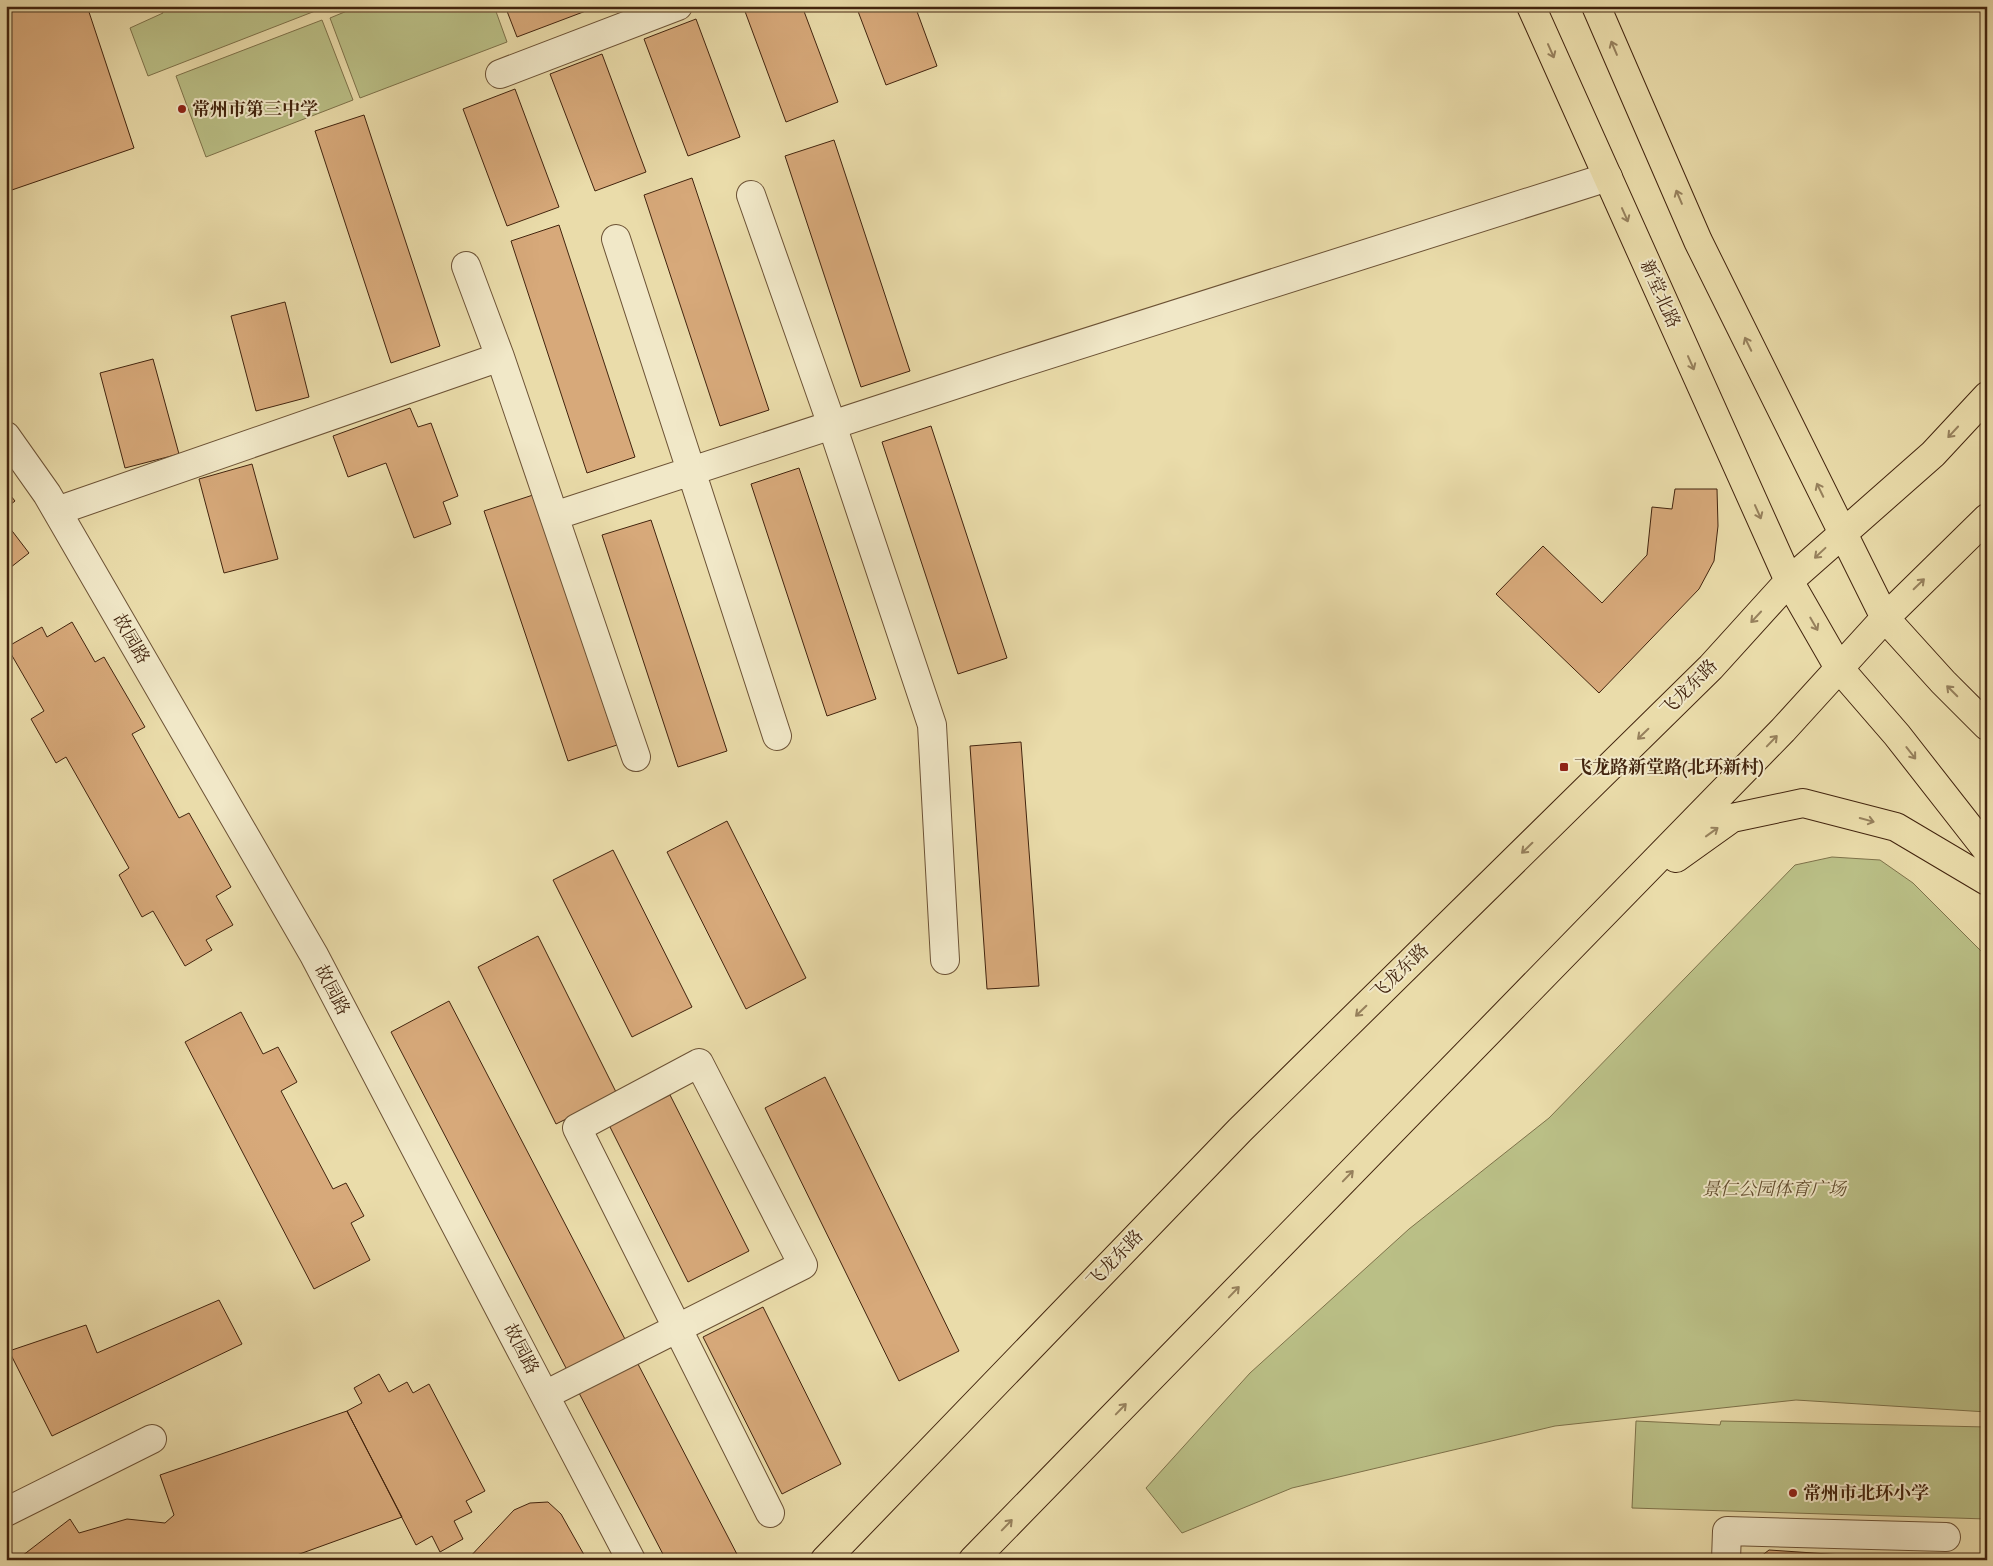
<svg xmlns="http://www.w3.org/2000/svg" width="1993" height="1566" font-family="'IM FELL Double Pica','Noto Serif SC',serif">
<rect width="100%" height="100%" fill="#eadcaa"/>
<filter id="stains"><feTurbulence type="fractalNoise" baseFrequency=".004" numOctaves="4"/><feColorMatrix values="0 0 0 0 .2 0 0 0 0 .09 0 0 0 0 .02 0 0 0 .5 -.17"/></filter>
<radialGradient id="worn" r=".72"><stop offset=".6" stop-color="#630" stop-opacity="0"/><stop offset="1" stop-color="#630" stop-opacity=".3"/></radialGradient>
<path fill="#babf86" stroke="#7e724a" d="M160 6H328L148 76 130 28 163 13Z
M359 6H494L507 42 360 98 330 18Z
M322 20 353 100 206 157 176 76Z
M1832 857 1880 860 1913 883 1987 957V1412L1796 1400 1555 1426 1292 1488 1182 1533 1146 1488 1250 1373 1409 1229 1549 1118 1795 865Z
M1636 1421 1720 1425 1721 1421 1987 1427V1519L1632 1508Z"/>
<path fill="#d7a97a" stroke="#42240e" d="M6 6H87L134 148 6 192Z
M505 6H599L517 37Z
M743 6H802L838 102 786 122Z
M856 6H915L937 66 886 85Z
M696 19 740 137 688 156 644 39Z
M602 54 646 172 595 191 550 74Z
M515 89 559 207 507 226 463 109Z
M364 115 440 346 391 363 315 131Z
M834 140 910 371 861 387 785 156Z
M692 178 769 410 720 426 644 195Z
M559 225 635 457 587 473 511 241Z
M285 302 309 397 256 411 231 316Z
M153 359 179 454 125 468 100 373Z
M410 408 418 427 431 423 458 496 443 502 451 524 414 538 386 463 348 477 333 436Z
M931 426 1007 658 958 674 882 442Z
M252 464 278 559 224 573 199 479Z
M799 468 876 699 827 716 751 484Z
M1675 489H1717L1718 526 1714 561 1699 589 1599 693 1496 594 1543 546 1602 603 1647 555 1652 507 1672 509Z
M6 490 15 501 6 508Z
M533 495 617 745 568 761 484 511Z
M651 520 727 751 678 767 602 535Z
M6 523 29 553 6 571Z
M72 622 95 662 104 657 145 727 132 734 179 818 189 813 231 887 216 896 233 925 206 940 212 950 185 966 153 911 142 917 119 875 129 868 66 757 56 763 31 719 44 711 7 647 42 627 47 637Z
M1021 742 1039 986 987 989 970 746Z
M727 821 806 978 746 1009 667 852Z
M613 850 692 1007 632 1037 553 880Z
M538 936 617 1094 556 1124 478 967Z
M449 1001 740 1560H666L391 1032Z
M241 1012 263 1054 278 1047 297 1082 281 1091 333 1189 346 1183 364 1216 351 1223 370 1260 314 1289 185 1042Z
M825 1077 959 1351 899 1381 765 1108Z
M670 1095 749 1251 688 1282 609 1125Z
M219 1300 242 1344 52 1436 9 1351 86 1325 97 1353Z
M763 1307 841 1464 782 1494 703 1337Z
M379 1374 389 1392 407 1382 413 1393 429 1384 485 1491 466 1501 472 1512 454 1521 463 1539 440 1552 432 1536 416 1545 347 1411 362 1403 354 1388Z
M347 1411 402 1517 283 1560 18 1559 70 1519 79 1533 127 1519 165 1523 174 1515 160 1475Z
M548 1502 561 1514 587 1560H467L514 1510 530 1503Z
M1769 1550 1917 1560H1756Z"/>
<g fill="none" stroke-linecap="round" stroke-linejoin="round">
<defs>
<path id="minor" d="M500 74 678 6
M751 195 832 425 932 725 945 960
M616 239 777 736
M466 266 500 357 636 757
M6 436 47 494 314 955 631 1560
M57 511 500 357
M554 516 1006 368 1608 177
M545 1395 803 1265 699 1063 577 1128 770 1513
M6 1512 152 1439
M1726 1560 1727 1531 1946 1537"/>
<path id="major" d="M1531 6 1789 581 1839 668 1897 735 1987 850
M1596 6 1698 241 1885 618 1943 682 1987 726
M1676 858 1732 818 1803 803 1896 827 1987 881
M825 1560 1240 1130 1711 667 1789 581 1933 454 1987 396
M973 1560 1783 730 1885 618 1987 518"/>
</defs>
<use href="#minor" stroke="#6c5235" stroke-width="30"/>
<use href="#major" stroke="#42240e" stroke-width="30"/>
<use href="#minor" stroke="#f1e8c8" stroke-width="28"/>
<use href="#major" stroke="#eadcaa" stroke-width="28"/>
</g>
<defs><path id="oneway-shaft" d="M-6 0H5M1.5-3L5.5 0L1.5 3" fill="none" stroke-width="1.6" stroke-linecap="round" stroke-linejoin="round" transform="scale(1.25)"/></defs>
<g stroke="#96805c">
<use href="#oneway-shaft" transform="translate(1614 48) rotate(-113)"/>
<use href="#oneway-shaft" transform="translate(1551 51) rotate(66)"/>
<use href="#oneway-shaft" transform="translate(1679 197) rotate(-113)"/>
<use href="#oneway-shaft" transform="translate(1625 215) rotate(66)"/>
<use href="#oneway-shaft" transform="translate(1748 344) rotate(-116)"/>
<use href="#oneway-shaft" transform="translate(1691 363) rotate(66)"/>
<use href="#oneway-shaft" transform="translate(1953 432) rotate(133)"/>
<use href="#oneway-shaft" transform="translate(1820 490) rotate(-116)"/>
<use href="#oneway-shaft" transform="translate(1758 512) rotate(66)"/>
<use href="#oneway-shaft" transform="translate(1820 553) rotate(137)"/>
<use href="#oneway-shaft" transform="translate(1919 584) rotate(-44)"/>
<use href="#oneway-shaft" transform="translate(1756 617) rotate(133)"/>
<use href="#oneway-shaft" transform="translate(1814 624) rotate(60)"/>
<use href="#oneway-shaft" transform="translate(1952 691) rotate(-135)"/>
<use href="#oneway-shaft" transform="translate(1643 734) rotate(136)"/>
<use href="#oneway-shaft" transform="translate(1772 741) rotate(-46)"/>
<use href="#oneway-shaft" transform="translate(1911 753) rotate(52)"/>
<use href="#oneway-shaft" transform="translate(1867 820) rotate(15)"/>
<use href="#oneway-shaft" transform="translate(1712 832) rotate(-36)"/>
<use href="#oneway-shaft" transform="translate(1527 848) rotate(136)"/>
<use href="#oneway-shaft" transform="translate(1361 1011) rotate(136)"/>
<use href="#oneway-shaft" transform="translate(1348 1176) rotate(-46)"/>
<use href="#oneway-shaft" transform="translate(1234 1292) rotate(-46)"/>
<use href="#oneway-shaft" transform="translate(1121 1409) rotate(-46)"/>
<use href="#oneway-shaft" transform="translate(1007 1525) rotate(-46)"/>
</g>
<g fill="#8f2418" stroke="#f1e8c8" stroke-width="2">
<circle cx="182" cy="109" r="5"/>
<rect x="1559" y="762" width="10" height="10" rx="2.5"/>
<circle cx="1793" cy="1493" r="5"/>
</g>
<g text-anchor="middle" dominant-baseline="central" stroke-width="4" stroke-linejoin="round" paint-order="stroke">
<g font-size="18" font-weight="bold" fill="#42240e" stroke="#f1e8c8" text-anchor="start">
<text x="192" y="109">常州市第三中学</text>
<text x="1574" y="767">飞龙路新堂路(北环新村)</text>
<text x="1803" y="1493">常州市北环小学</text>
</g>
<g font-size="18" fill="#42240e" stroke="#f1e8c8">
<text transform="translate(1660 294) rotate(66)">新堂北路</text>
<text transform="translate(131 639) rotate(60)">故园路</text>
<text transform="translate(1689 688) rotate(-45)">飞龙东路</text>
<text transform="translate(1400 972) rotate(-44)">飞龙东路</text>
<text transform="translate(332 990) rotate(62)">故园路</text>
<text transform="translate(1115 1259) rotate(-46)">飞龙东路</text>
<text transform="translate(521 1349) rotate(62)">故园路</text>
</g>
<g font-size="18" font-style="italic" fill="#604b2c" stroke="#f1e8c8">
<text x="1774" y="1189">景仁公园体育广场</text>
</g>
</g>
<rect width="1993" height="1566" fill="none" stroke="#eadcaa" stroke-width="25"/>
<rect x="8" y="8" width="1978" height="1551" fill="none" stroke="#42240e" stroke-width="2.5"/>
<rect x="12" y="12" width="1968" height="1541" fill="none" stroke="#42240e"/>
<rect width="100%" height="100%" filter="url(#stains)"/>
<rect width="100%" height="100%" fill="url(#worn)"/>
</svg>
